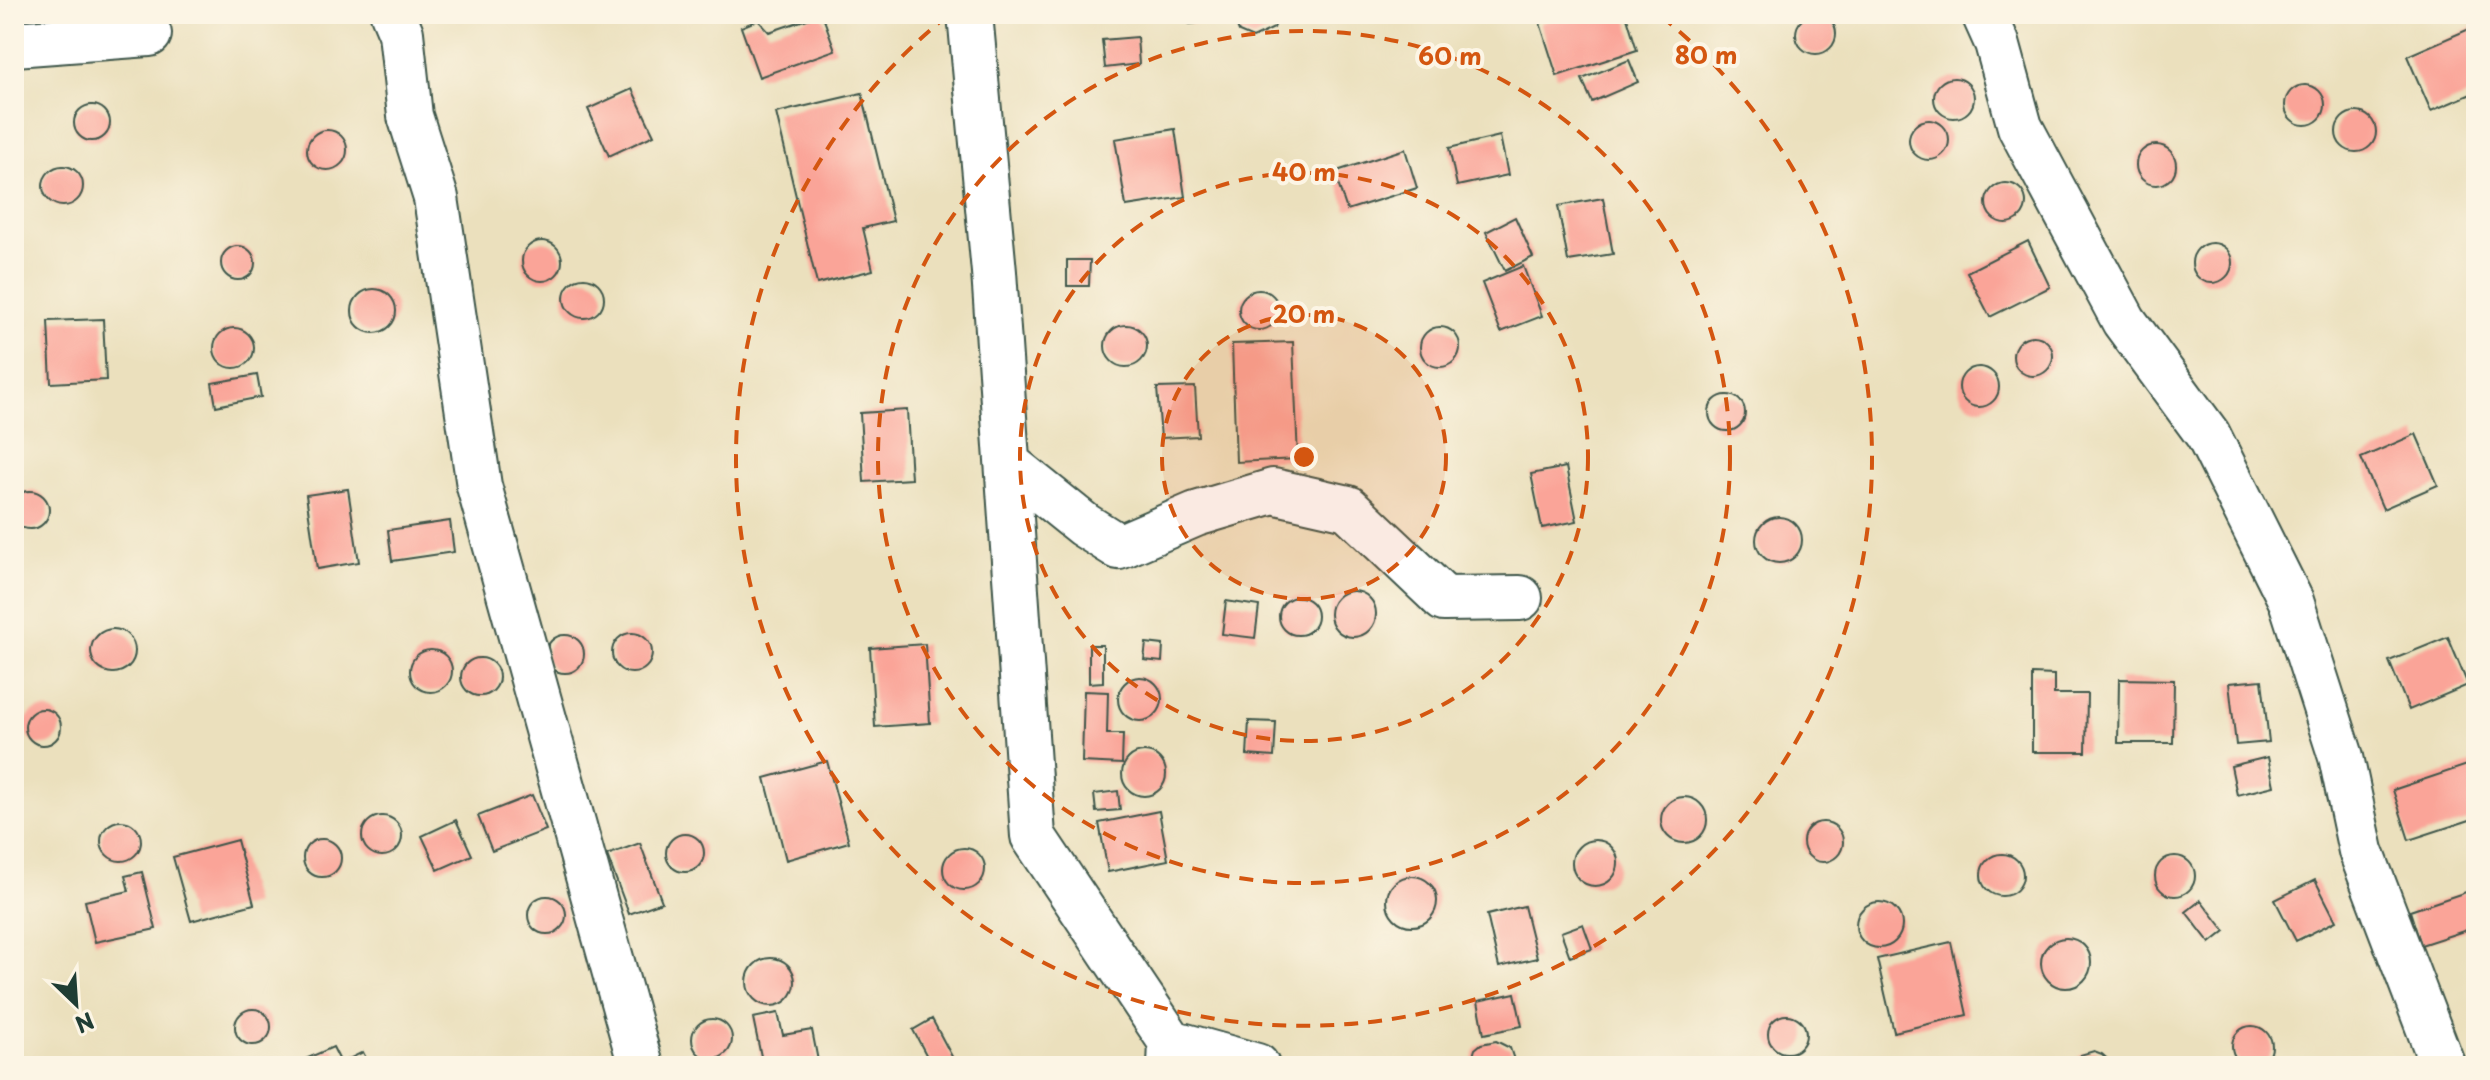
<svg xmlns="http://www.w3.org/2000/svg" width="2490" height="1080" font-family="'Playpen Sans',sans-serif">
<rect width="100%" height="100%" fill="#fcf5e5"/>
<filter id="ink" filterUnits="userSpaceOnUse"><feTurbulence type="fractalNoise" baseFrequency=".0125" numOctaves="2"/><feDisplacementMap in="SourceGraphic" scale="16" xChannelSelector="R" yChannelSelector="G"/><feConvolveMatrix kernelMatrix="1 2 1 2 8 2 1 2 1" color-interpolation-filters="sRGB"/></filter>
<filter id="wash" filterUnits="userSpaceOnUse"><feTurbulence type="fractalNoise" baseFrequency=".006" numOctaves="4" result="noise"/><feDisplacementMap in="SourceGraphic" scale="32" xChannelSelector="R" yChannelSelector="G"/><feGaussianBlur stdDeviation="1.8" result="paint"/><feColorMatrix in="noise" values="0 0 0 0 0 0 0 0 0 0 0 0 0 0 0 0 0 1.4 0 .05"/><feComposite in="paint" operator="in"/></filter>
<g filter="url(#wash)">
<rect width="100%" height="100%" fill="#ebe0bd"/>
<g id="blocks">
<path fill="#faa498" d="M822 14 835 50 759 77 741 27 758 20 769 32Z
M1171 14H1208L1197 23 1190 24Z
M1232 14H1279L1274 28 1253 38 1239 32Z
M1569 14H1626L1637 50 1557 76 1540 23Z
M1796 34a20 20 0 1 1 40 0a20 20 0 1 1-40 0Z
M2476 26V92L2431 111 2407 56Z
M1137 37 1139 64 1105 68 1102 40Z
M1629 60 1638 82 1592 102 1582 79Z
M1934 98a20 20 0 1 1 40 0a20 20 0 1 1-40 0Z
M2285 105a20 20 0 1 1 40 0a20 20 0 1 1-40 0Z
M632 89 654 135 609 156 588 109Z
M862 93 893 221 863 228 873 270 817 284 776 113Z
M74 123a18 18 0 1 1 36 0a18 18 0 1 1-36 0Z
M2336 132a20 20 0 1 1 40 0a20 20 0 1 1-40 0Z
M1909 140a20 20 0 1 1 40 0a20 20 0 1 1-40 0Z
M1175 129 1185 197 1126 206 1115 139Z
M307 150a20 20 0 1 1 40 0a20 20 0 1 1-40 0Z
M1500 136 1508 175 1457 186 1449 148Z
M2136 165a20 20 0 1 1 40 0a20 20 0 1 1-40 0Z
M1405 149 1417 188 1347 210 1334 172Z
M43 186a20 20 0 1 1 40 0a20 20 0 1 1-40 0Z
M1986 203a20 20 0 1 1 40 0a20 20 0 1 1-40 0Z
M1603 198 1613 254 1568 261 1558 206Z
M1515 217 1533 257 1505 271 1486 232Z
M2028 241 2050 287 1990 317 1967 272Z
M522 261a20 20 0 1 1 40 0a20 20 0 1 1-40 0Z
M2192 263a20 20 0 1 1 40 0a20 20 0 1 1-40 0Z
M221 263a17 17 0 1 1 34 0a17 17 0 1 1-34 0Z
M1067 260H1090L1089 286H1067Z
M1523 266 1542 316 1501 332 1482 283Z
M564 298a20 20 0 1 1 40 0a20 20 0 1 1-40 0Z
M352 311a22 22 0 1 1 44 0a22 22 0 1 1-44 0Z
M1239 310a20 20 0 1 1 40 0a20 20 0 1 1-40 0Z
M103 319 106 380 51 383 48 321Z
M1105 346a21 21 0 1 1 42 0a21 21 0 1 1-42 0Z
M1420 347a20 20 0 1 1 40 0a20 20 0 1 1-40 0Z
M214 348a20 20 0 1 1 40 0a20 20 0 1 1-40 0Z
M2013 356a20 20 0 1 1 40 0a20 20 0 1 1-40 0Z
M1293 342 1298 459 1236 462 1232 344Z
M1959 387a20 20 0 1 1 40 0a20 20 0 1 1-40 0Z
M257 375 261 397 216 406 212 383Z
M1195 387 1198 436 1161 438 1157 388Z
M1709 413a18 18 0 1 1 36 0a18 18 0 1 1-36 0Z
M907 410 911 479 864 482 860 413Z
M2416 434 2438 485 2383 509 2361 458Z
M1566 467 1577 521 1542 528 1531 474Z
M348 489 359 562 317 569 306 495Z
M11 510a19 19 0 1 1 38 0a19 19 0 1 1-38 0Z
M1756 540a23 23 0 1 1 46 0a23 23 0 1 1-46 0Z
M450 521 454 552 392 561 388 530Z
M1330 614a23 23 0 1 1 46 0a23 23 0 1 1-46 0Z
M1279 616a19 19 0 1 1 38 0a19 19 0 1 1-38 0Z
M1226 601 1259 606 1255 638 1222 634Z
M91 651a22 22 0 1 1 44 0a22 22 0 1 1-44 0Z
M612 653a20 20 0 1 1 40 0a20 20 0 1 1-40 0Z
M546 654a19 19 0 1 1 38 0a19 19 0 1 1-38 0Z
M2448 637 2468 685 2409 710 2389 661Z
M1146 643 1163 645 1162 662 1144 660Z
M925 644 930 723 875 727 870 648Z
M1089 645H1103V682L1089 683Z
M410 671a21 21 0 1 1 42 0a21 21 0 1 1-42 0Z
M461 677a19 19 0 1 1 38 0a19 19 0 1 1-38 0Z
M2032 674 2054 675V694H2087L2086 752H2032Z
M1118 699a22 22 0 1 1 44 0a22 22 0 1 1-44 0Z
M2119 679 2174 680 2173 743H2118Z
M2262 680 2269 742 2236 745 2229 683Z
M1084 691 1108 692 1107 734H1123L1122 764 1082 762Z
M25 727a18 18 0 1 1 36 0a18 18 0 1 1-36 0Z
M1249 721 1276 722 1274 757 1247 755Z
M1122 774a22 22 0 1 1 44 0a22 22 0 1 1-44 0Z
M2268 757 2274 786 2237 795 2231 766Z
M827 761 849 842 786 860 765 778Z
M2473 763 2476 818 2409 840 2393 790Z
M1118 791 1120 810 1096 812 1094 794Z
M532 795 546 830 492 851 478 816Z
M1661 820a23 23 0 1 1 46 0a23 23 0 1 1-46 0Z
M1159 811 1168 860 1108 872 1099 823Z
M362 836a20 20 0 1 1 40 0a20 20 0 1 1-40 0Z
M456 820 472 855 438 870 422 836Z
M101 841a20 20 0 1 1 40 0a20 20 0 1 1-40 0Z
M1803 842a20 20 0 1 1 40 0a20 20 0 1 1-40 0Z
M666 853a19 19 0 1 1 38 0a19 19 0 1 1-38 0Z
M303 858a19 19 0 1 1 38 0a19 19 0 1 1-38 0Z
M1572 863a23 23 0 1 1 46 0a23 23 0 1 1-46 0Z
M237 840 254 904 191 921 173 857Z
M640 843 662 902 629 914 607 855Z
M943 869a21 21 0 1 1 42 0a21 21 0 1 1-42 0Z
M1981 875a21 21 0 1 1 42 0a21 21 0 1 1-42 0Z
M2155 876a20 20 0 1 1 40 0a20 20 0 1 1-40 0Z
M142 872 156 929 95 942 85 901 129 891 125 876Z
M1387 901a25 25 0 1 1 50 0a25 25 0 1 1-50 0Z
M2315 880 2336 921 2296 941 2275 900Z
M2469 891 2476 910V927L2421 945 2410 911Z
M528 915a19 19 0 1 1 38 0a19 19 0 1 1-38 0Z
M2201 900 2225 931 2210 943 2186 912Z
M1856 925a23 23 0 1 1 46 0a23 23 0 1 1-46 0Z
M1524 906 1537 958 1499 967 1487 915Z
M1583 924 1592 949 1570 957 1561 932Z
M2041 963a25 25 0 1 1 50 0a25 25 0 1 1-50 0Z
M1951 942 1967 1015 1894 1032 1877 959Z
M747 982a24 24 0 1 1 48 0a24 24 0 1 1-48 0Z
M1515 993 1522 1026 1484 1034 1478 1001Z
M235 1027a18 18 0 1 1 36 0a18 18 0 1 1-36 0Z
M778 1013 783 1035 812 1030 819 1066H763L753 1018Z
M1768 1034a19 19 0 1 1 38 0a19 19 0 1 1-38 0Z
M692 1039a20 20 0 1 1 40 0a20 20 0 1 1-40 0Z
M932 1019 957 1066H932L913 1030Z
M2232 1046a20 20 0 1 1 40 0a20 20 0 1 1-40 0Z
M1496 1041 1510 1048 1516 1066H1470L1475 1049 1481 1044Z
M333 1047 341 1063 363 1052 370 1066H303L301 1061Z
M2094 1051 2102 1054 2115 1066H2072L2080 1055Z
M697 1057 700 1066H665V1065Z"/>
</g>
</g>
<g filter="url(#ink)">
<use href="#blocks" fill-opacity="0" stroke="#3e5549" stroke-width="2"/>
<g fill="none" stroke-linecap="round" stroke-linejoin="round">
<defs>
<path id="minor" d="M393 14 401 33 410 116 436 198 479 486 641 1066
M970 14 994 272 1033 836 1171 1042 1170 1066
M1984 14 1997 43 2020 127 2124 321 2208 435 2291 601 2341 757 2361 851 2443 1066
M14 44 149 34
M1008 464 1084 525 1119 547 1196 514 1273 491 1348 508 1444 599 1520 598
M1171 1042 1257 1066"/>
</defs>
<use href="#minor" stroke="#3e5549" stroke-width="48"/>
<use href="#minor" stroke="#fff" stroke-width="44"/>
</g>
</g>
<circle cx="1304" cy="457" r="142" fill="#d45610" fill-opacity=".12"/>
<g fill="none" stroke="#d45610" stroke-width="4" stroke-dasharray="14 10">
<circle cx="1304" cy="457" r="142"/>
<circle cx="1304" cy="457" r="284"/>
<circle cx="1304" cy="457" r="426"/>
<path d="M1661 16A568 568 0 1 1 947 16"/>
</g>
<circle cx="1304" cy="457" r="12" fill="#d45610" stroke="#fcf5e5" stroke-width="4"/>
<g font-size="24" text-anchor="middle" font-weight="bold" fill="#d45610" stroke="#fcf5e5" stroke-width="8" stroke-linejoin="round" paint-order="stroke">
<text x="1706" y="64">80 m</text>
<text x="1450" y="65">60 m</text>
<text x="1304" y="181">40 m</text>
<text x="1304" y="323">20 m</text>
</g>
<rect width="2490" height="1080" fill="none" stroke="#fcf5e5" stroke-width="48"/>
<g transform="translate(76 1004) rotate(155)" stroke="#fcf5e5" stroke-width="6" paint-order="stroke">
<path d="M0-6L14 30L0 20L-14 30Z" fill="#1f3d34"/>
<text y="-12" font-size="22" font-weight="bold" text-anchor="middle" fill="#1f3d34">N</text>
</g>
</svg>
